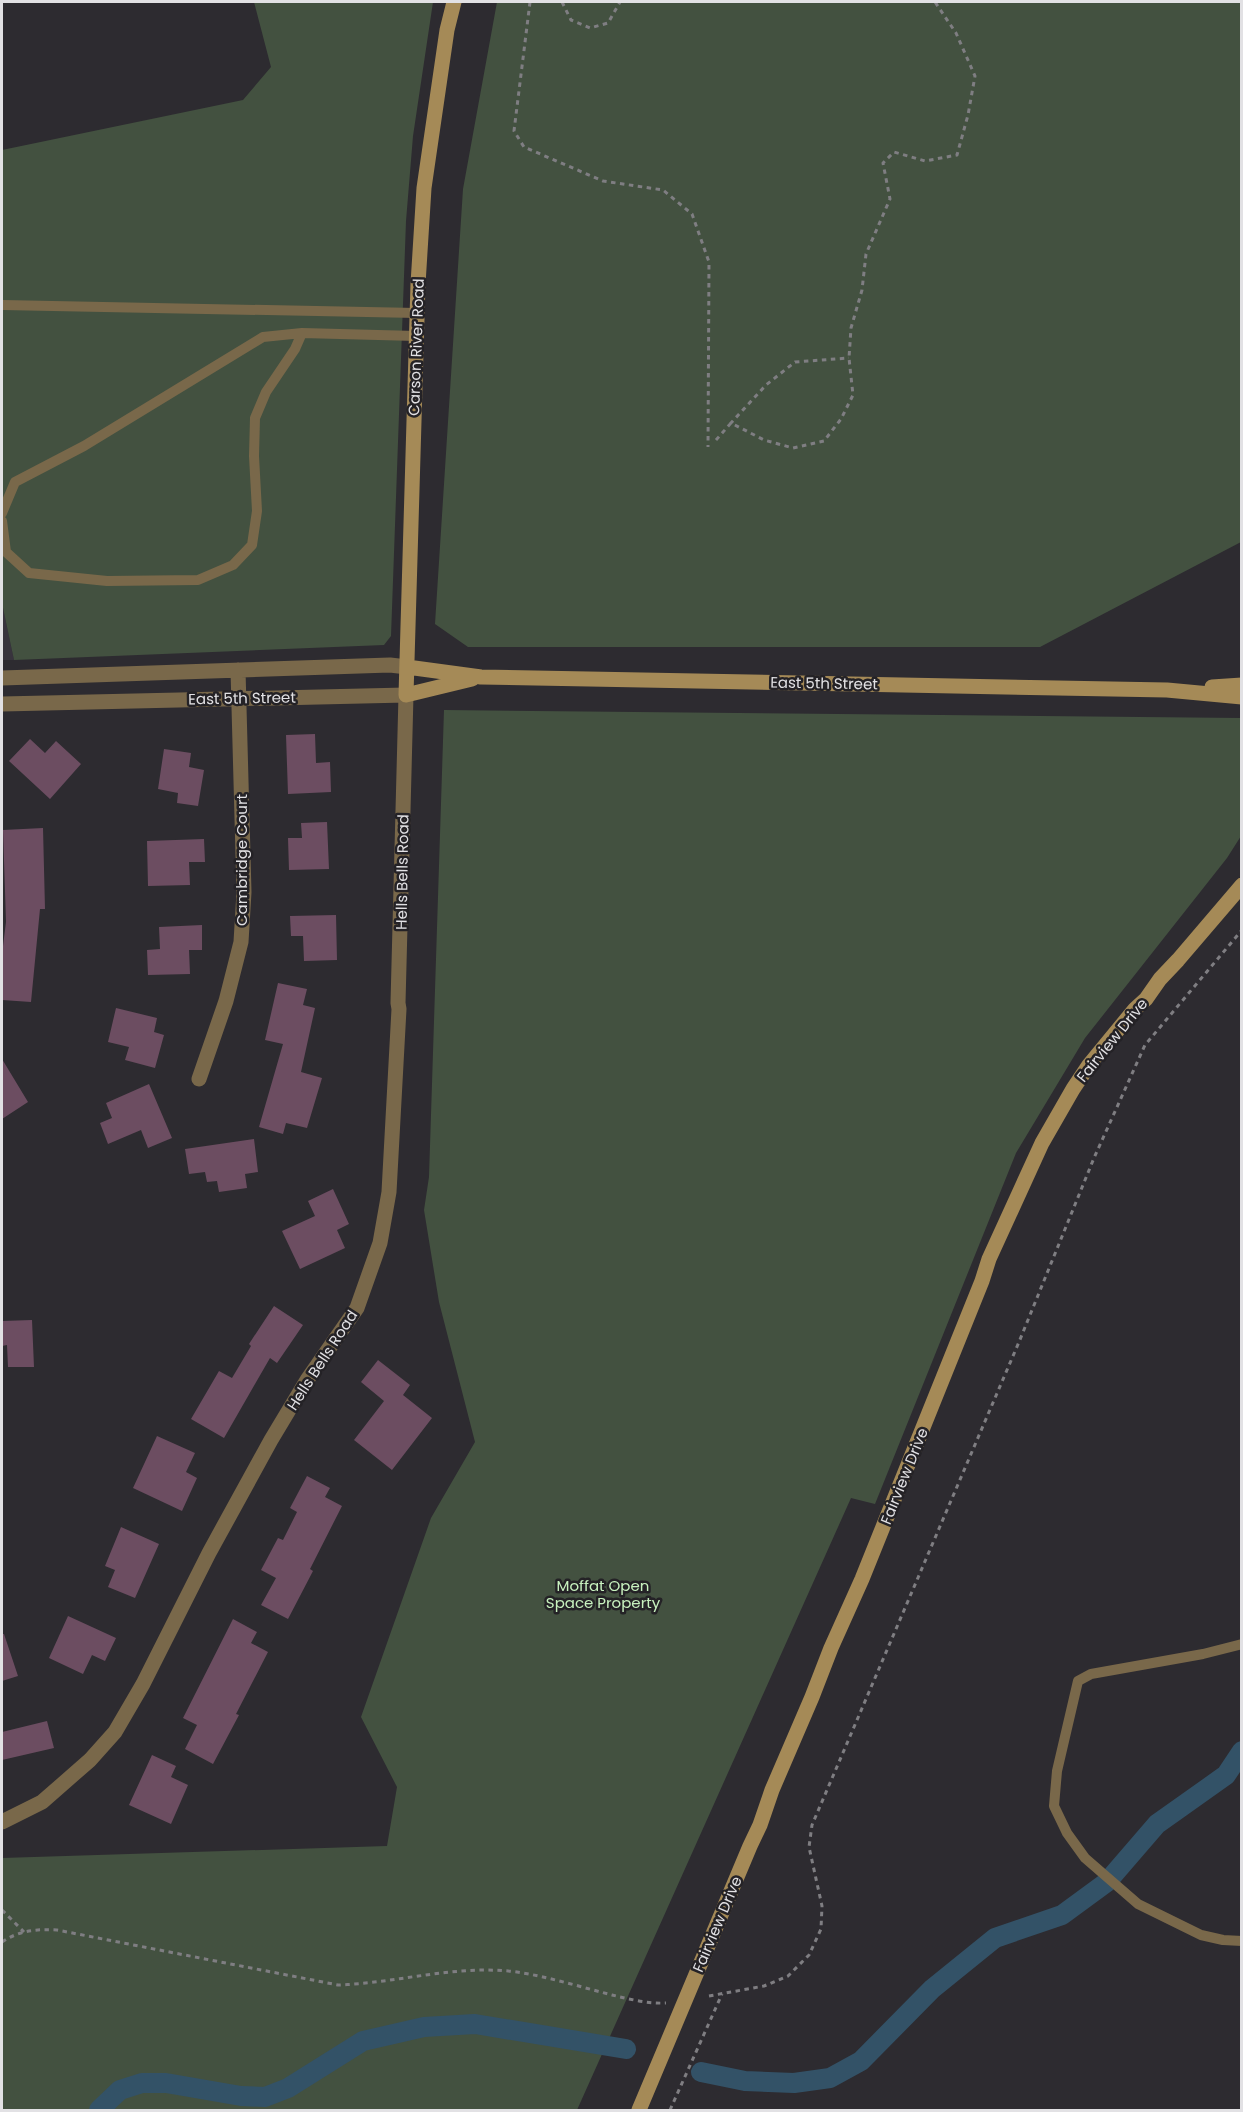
<svg xmlns="http://www.w3.org/2000/svg" width="1243" height="2112" font-family="Poppins,sans-serif">
<rect width="100%" height="100%" fill="#2d2b30"/>
<path fill="#38343d" d="M2 603 3 607 14 660H2Z"/>
<path fill="#435140" d="M254 2H433L413 136 406 221 391 636 384 645 14 660 2 603V150L243 100 271 67Z
M497 2H1241V542L1040 647H468L435 624 463 189Z
M444 710 1241 718V836L1227 858 1085 1038 1016 1153 875 1504 851 1498 577 2110H2V1858L387 1846 397 1787 361 1717 431 1518 475 1442 439 1302 424 1210 429 1177Z"/>
<g fill="none" stroke-linecap="round" stroke-linejoin="round">
<path stroke="#335267" stroke-width="20" d="M701 2072 745 2081 794 2083 830 2078 861 2061 932 1989 995 1938 1062 1915 1107 1882 1157 1824 1226 1775 1242 1751
M99 2110 120 2090 142 2083H166L241 2096 265 2097 288 2088 363 2041 424 2027 475 2024 626 2049"/>
</g>
<path fill="#6c4d61" d="M315 734 316 763 330 762 331 792 288 794 286 735Z
M30 739 45 753 56 741 81 764 50 799 9 761Z
M164 749 191 753 189 767 204 770 198 806 177 803 178 793 158 789Z
M327 822 329 869 289 870 288 838H302L301 823Z
M43 828 45 909H40L31 1002 2 1000V954L6 922 3 830Z
M204 839 205 862H189L190 885 148 886 147 841Z
M336 915 337 960 304 961 303 936H291L290 916Z
M202 925V950H189L190 974 148 975 147 950 160 949 159 927Z
M278 983 307 989 303 1005 315 1008 301 1072 322 1078 307 1128 286 1123 283 1134 259 1127 283 1044 265 1040Z
M116 1008 157 1018 154 1032 164 1035 155 1068 125 1060 129 1047 108 1042Z
M2 1059 28 1102 2 1119Z
M149 1084 172 1138 148 1148 141 1130 108 1144 100 1123 112 1118 106 1103Z
M254 1139 258 1172 245 1174 247 1188 219 1192 217 1181 207 1182 205 1172 189 1174 185 1149Z
M333 1189 349 1224 337 1230 345 1248 300 1269 282 1231 315 1216 308 1201Z
M274 1306 303 1325 277 1363 270 1358 224 1438 191 1419 219 1371 232 1378 251 1346 249 1344Z
M32 1320 34 1367H8L7 1345 2 1346V1321Z
M378 1360 410 1385 403 1395 432 1418 392 1470 354 1440 384 1401 361 1382Z
M157 1436 195 1453 186 1472 197 1478 182 1511 133 1488Z
M307 1476 330 1488 325 1497 342 1506 310 1569 313 1571 288 1619 261 1605 276 1578 261 1570 278 1538 283 1540 297 1512 290 1508Z
M121 1527 159 1544 135 1598 108 1587 115 1570 105 1566Z
M68 1616 116 1638 105 1661 92 1655 83 1674 49 1658Z
M233 1619 257 1632 251 1643 268 1652 236 1714 239 1715 213 1764 185 1749 197 1725 183 1718Z
M2 1634H4L18 1676 2 1681Z
M47 1721 54 1748 2 1760V1732Z
M152 1755 176 1766 171 1777 188 1785 171 1824 129 1805Z"/>
<g fill="none" stroke-linecap="round" stroke-linejoin="round">
<path stroke="#7f7e82" stroke-width="3" stroke-dasharray="4.5 4.5" stroke-linecap="butt" d="M530 2 514 131 524 147 603 181 663 190 692 214 709 262 708 447
M562 2 571 20 590 28 608 23 620 2
M730 424 766 385 795 362 849 358
M716 440 731 423 764 440 793 448 824 441 841 419 853 395 849 358 851 328 862 290 866 254 890 199 883 163 894 152 925 161 957 155 968 115 975 76 956 33 935 2
M2 1910 24 1932
M2 1942C20 1930 36 1929 57 1930L338 1985C398 1983 457 1964 517 1972 549 1977 581 1987 612 1995 629 1999 648 2004 666 2003
M709 1996 764 1986 788 1976 809 1955 821 1929 822 1906 809 1847 812 1825 1019 1342 1094 1158 1145 1045 1242 930
M670 2110 722 1994"/>
<path stroke="#79684a" stroke-width="10" d="M2 305 417 313
M2 513 15 482 84 446 263 337 302 333 416 336
M2 521 6 552 29 573 107 581 198 580 233 565 252 545 257 511 254 456 255 418 266 392 295 349 302 333
M1242 1644 1203 1654 1091 1674 1078 1681 1057 1771 1054 1806 1067 1833 1085 1858 1138 1904 1201 1935 1223 1940 1242 1941"/>
<path stroke="#79684a" stroke-width="15" d="M2 678 390 665 407 667
M2 704 406 695 398 1003 399 1009 389 1192 380 1243 357 1308 307 1380 271 1440 209 1553 143 1684 115 1732 90 1760 42 1802 2 1822
M199 1079 226 1001 241 942 244 892 238 670"/>
<path stroke="#a58a57" stroke-width="15" d="M454 2 447 30 424 188 418 284 406 695 472 679
M407 667 481 677 1167 690 1242 697
M1212 687 1242 685
M639 2110 750 1846 760 1825 772 1790 812 1697 831 1648 862 1579 982 1281 989 1259 1042 1143 1073 1089 1089 1065 1135 1009 1146 999 1160 979 1178 960 1242 885"/>
</g>
<g text-anchor="middle" dominant-baseline="central" stroke-width="5" stroke-linejoin="round" paint-order="stroke">
<g font-size="15" fill="#e2e1e4" stroke="#242226">
<text transform="translate(416 347) rotate(-88)">Carson River Road</text>
<text transform="translate(824 683) rotate(1)">East 5th Street</text>
<text transform="translate(242 698) rotate(-1)">East 5th Street</text>
<text transform="translate(241 860) rotate(-90)">Cambridge Court</text>
<text transform="translate(402 872) rotate(-89)">Hells Bells Road</text>
<text transform="translate(1112 1040) rotate(-51)">Fairview Drive</text>
<text transform="translate(322 1360) rotate(-57)">Hells Bells Road</text>
<text transform="translate(904 1476) rotate(-68)">Fairview Drive</text>
<text transform="translate(717 1924) rotate(-67)">Fairview Drive</text>
</g>
<g font-size="15" fill="#c8f2bf" stroke="#242226">
<text x="603" y="1585">Moffat Open<tspan x="603" dy="17">Space Property</tspan></text>
</g>
</g>
<rect width="1243" height="2112" fill="none" stroke="#e2e1e4" stroke-width="6"/>
</svg>
